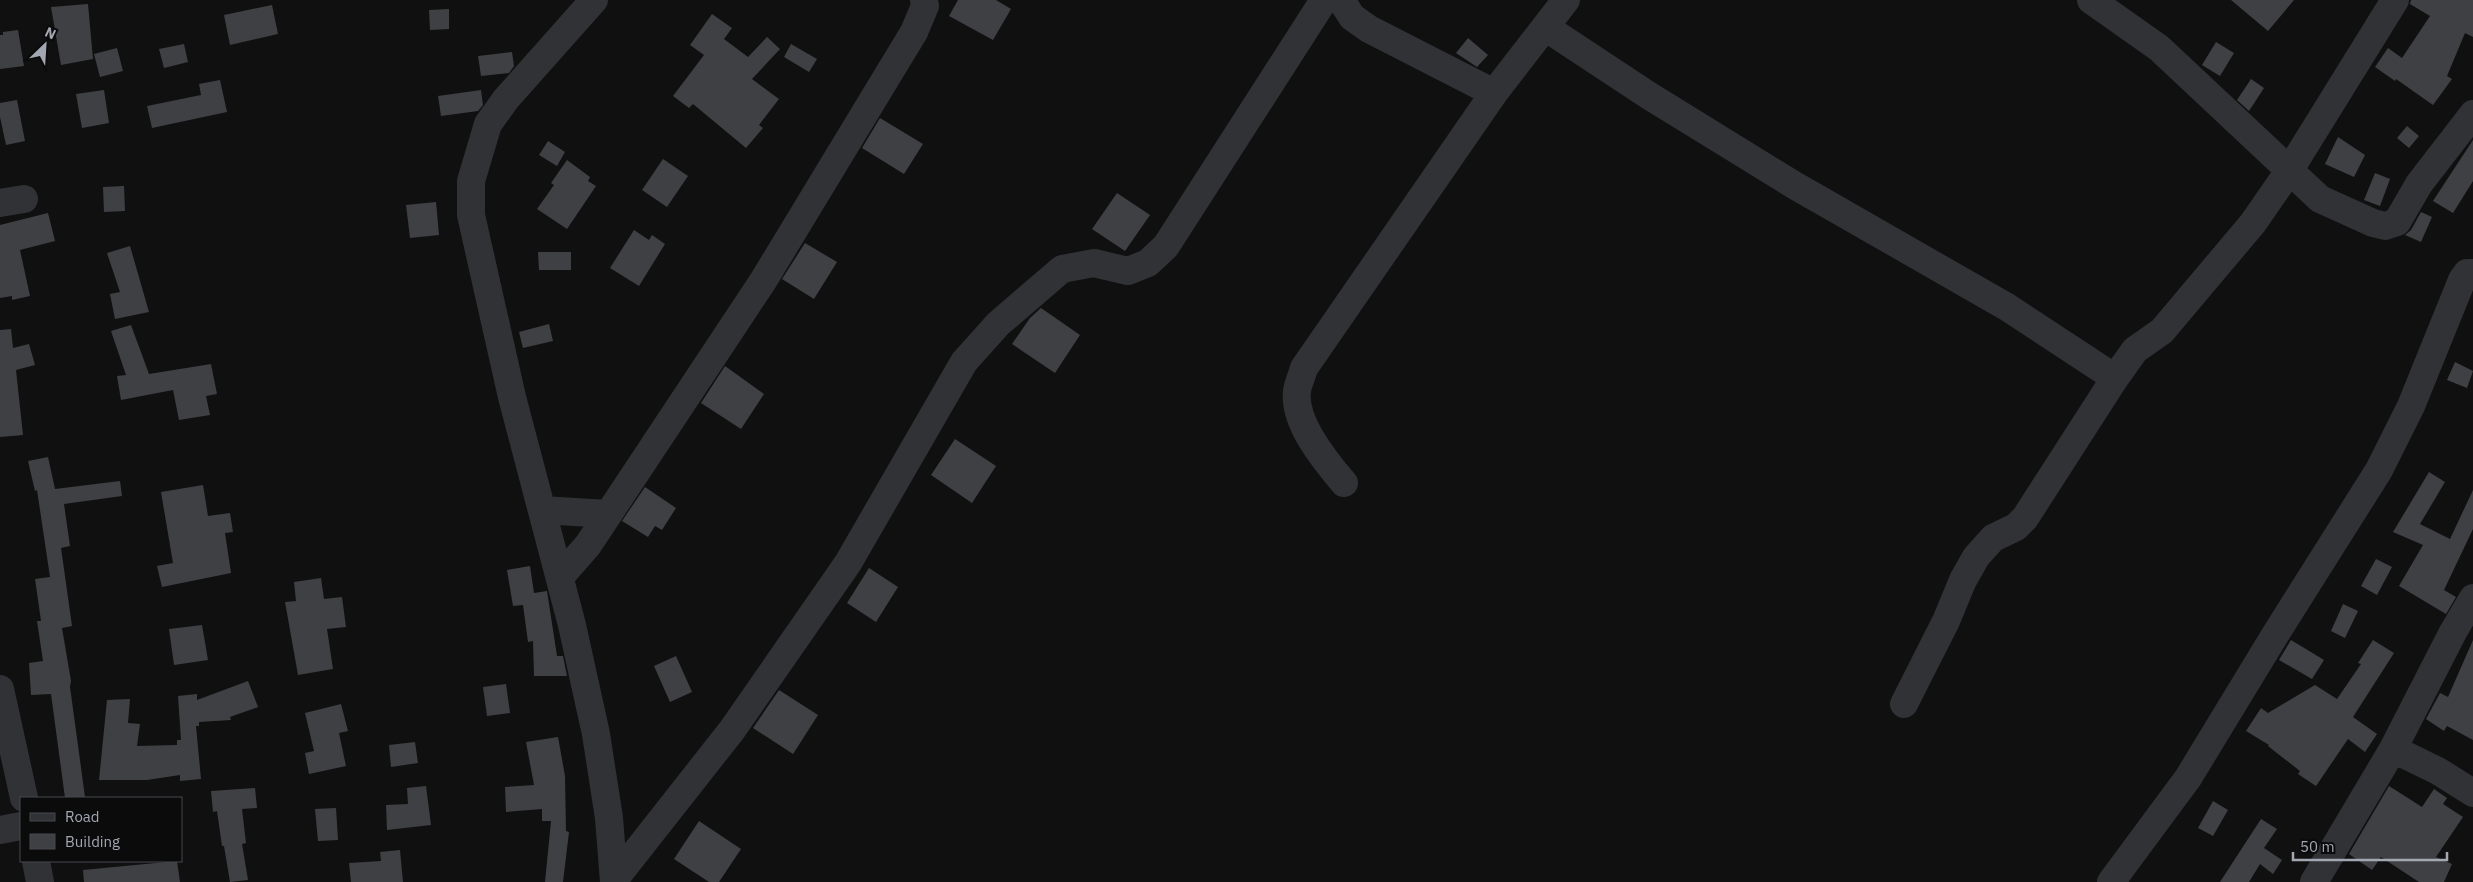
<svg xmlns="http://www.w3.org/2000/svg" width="2473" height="882" font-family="'IBM Plex Sans',sans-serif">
<rect width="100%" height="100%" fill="#101011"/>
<path fill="#3f4044" d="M958 0H996L1011 9 993 40 949 16Z
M2231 0H2294L2268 31Z
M2411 0H2473V37L2465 33 2447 76 2452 79 2433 105 2396 79 2395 81 2375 67 2388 48 2402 58 2430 16 2410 4Z
M88 4 93 59 61 65 51 7Z
M272 5 278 34 230 45 224 15Z
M449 9V29L430 30 429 10Z
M712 14 732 28 724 39 748 57 767 37 780 49 752 79 779 99 759 125 763 128 746 148 693 104 689 108 673 96 704 55 690 45Z
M18 30 24 66 0 69V35H3V32Z
M1468 38 1488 55 1477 67 1456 53Z
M2216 42 2234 53 2220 76 2202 65Z
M184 44 188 62 164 68 159 49Z
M791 44 817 59 809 72 784 57Z
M117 48 123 71 100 77 94 54Z
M512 52 514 66 509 73 481 76 478 56Z
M2251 79 2264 88 2249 111 2237 100Z
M220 80 227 112 152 128 147 106 201 95 199 84Z
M104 90 109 123 82 128 76 94Z
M481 90 483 105 478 111 441 116 438 96Z
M17 100 25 141 6 145 0 117V103Z
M880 118 923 144 904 174 862 148Z
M2407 126 2419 136 2409 148 2397 138Z
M2338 137 2365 155 2354 177 2325 164Z
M2473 140V181L2453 213 2433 201Z
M548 141 565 152 557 166 539 155Z
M663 159 688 176 667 207 642 190Z
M567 160 590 177 588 181 596 186 567 229 537 209 554 185 551 183Z
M2375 173 2390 179 2380 206 2364 200Z
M124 186 125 211 104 212 103 187Z
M1117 193 1150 215 1125 251 1092 229Z
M436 202 439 235 410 238 406 205Z
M2421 212 2432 217 2421 242 2405 235 2411 230Z
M48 213 55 241 20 250 30 296 12 300V296L0 298V225Z
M634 230 649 240 652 235 665 244 639 286 610 268Z
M805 243 837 262 814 299 782 279Z
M130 246 149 312 115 319 110 294 120 292 107 253Z
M538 252H571V270H539Z
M1041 308 1080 335 1055 373 1012 344 1030 318Z
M549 324 553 341 523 348 519 332Z
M131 325 149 374 211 364 217 394 206 396 210 415 179 420 173 390 121 400 117 376 126 375 111 331Z
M11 329 13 348 29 344 35 365 16 370 23 435 0 437V330Z
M2455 362 2473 371 2467 388 2447 380Z
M725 366 764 394 741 429 701 403Z
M955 439 996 466 972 503 931 475Z
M48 457 55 489 120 481 122 496 64 504 70 546 61 548 72 626 62 628 71 681 70 687 85 797 72 798H65L51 694 31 695 29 663 43 661 37 621H41L35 579 50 577 37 490 35 491 28 461Z
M2429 472 2445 482 2420 524 2450 539 2473 490V529L2444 590 2456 597 2446 614 2399 586 2423 545 2393 532Z
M203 485 208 516 230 513 233 532 225 533 231 573 162 587 157 566 173 563 161 492Z
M645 487 676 508 662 530 655 526 648 537 622 521Z
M2376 559 2392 567 2377 595 2361 586Z
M530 566 534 593 547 591 557 656H563L567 676H534L533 641 528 642 523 605 513 606 507 570Z
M869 568 898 587 876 622 847 603Z
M321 578 324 599 342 597 346 627 327 629 333 669 298 675 285 602 296 601 294 582Z
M2343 604 2358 611 2345 638 2331 631Z
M202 625 208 660 174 665 169 629Z
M2291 640 2324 660 2312 679 2279 660Z
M2373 640 2394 653 2353 717 2377 734 2365 752 2348 739 2316 786 2298 774 2300 771 2268 746 2269 745 2246 731 2261 708 2268 713 2315 685 2337 699 2361 664 2358 663Z
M2473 640V740L2447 726 2444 731 2426 719 2440 693 2448 697Z
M676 656 692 692 670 702 654 666Z
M248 681 258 707 230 717 231 720 199 722V726H196L201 779 180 781V775L147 780H99L107 700 130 699 128 723 140 724 137 746 177 745V740H181L178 696 197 694V700Z
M506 684 510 713 487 716 483 687Z
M779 690 818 715 793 754 753 728Z
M341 704 348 731 339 733 346 766 309 774 305 753 314 751 305 713Z
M558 737 565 776 566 831 569 832 563 882H545L551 821H542V809L506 812 505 787 534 785 526 742Z
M415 742 418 763 391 767 389 745Z
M426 786 431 825 387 830 386 805 408 804 407 788Z
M2389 786 2422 807 2434 789 2447 798 2443 804 2463 817 2436 857 2452 864 2444 882H2419L2381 857 2372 870 2349 854Z
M255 788 257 808 242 809 246 843 242 844 248 880 230 882 224 846H222L217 811 213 812 211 791Z
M2213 801 2228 810 2213 836 2198 828Z
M336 808 338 840 318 841 315 809Z
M2261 819 2277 829 2264 848 2282 860 2273 874 2260 864 2249 882H2220Z
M699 821 741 849 719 882H709L674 859Z
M400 850 403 882H351L349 863 381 861 380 852Z
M177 861 180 882H84L83 870Z"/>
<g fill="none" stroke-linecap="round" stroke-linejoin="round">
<path stroke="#313236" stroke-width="28" d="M594 0 506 99 488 124 471 181V215L512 397 572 625 596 734 609 818 614 882
M1341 0 1352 17 1369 29 1494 93
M2091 0 2159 48 2320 199 2373 223 2385 226 2397 222 2419 184 2473 114
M1545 27 1648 95 1794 185 2007 307 2115 378 2135 350 2162 331 2253 223 2289 171 2395 0
M0 203 24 199
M1344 483C1325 461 1293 422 1297 391 1298 383 1302 376 1304 368L1494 93 1566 0
M542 510 608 514
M560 577 588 545 763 281 914 32 925 6 924 0
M0 689 24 798
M1904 704 1946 621 1963 580 1976 557 1993 538 2016 527 2025 518 2115 378
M2393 749 2438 771 2473 793
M0 830 21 826
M36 861 40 882
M614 880 732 730 848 563 964 362 998 324 1062 269 1094 263 1128 271 1148 263 1166 246 1324 0
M2111 882 2188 778 2275 635 2379 470 2411 406 2462 280 2467 273H2473
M2314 882 2393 749 2453 632 2473 598"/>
</g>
<rect x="20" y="797" width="162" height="65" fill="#0b0b0c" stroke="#47494e"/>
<rect x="30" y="813" width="25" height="8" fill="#313236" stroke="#47494e"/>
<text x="65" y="822" font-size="15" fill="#a2a7b2">Road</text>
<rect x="30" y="834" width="25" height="15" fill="#3f4044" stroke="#47494e"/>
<text x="65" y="847" font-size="15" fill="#a2a7b2">Building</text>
<g transform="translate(45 45) rotate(25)" stroke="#0b0b0c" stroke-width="4" paint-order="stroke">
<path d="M0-4L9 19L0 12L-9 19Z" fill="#a2a7b2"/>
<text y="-8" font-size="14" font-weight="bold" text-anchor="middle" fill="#a2a7b2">N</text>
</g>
<path d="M2293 852v8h154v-8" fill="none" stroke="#a2a7b2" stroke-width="2.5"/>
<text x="2300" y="852" font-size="15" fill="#a2a7b2" stroke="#0b0b0c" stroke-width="4" paint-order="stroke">50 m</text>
</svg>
